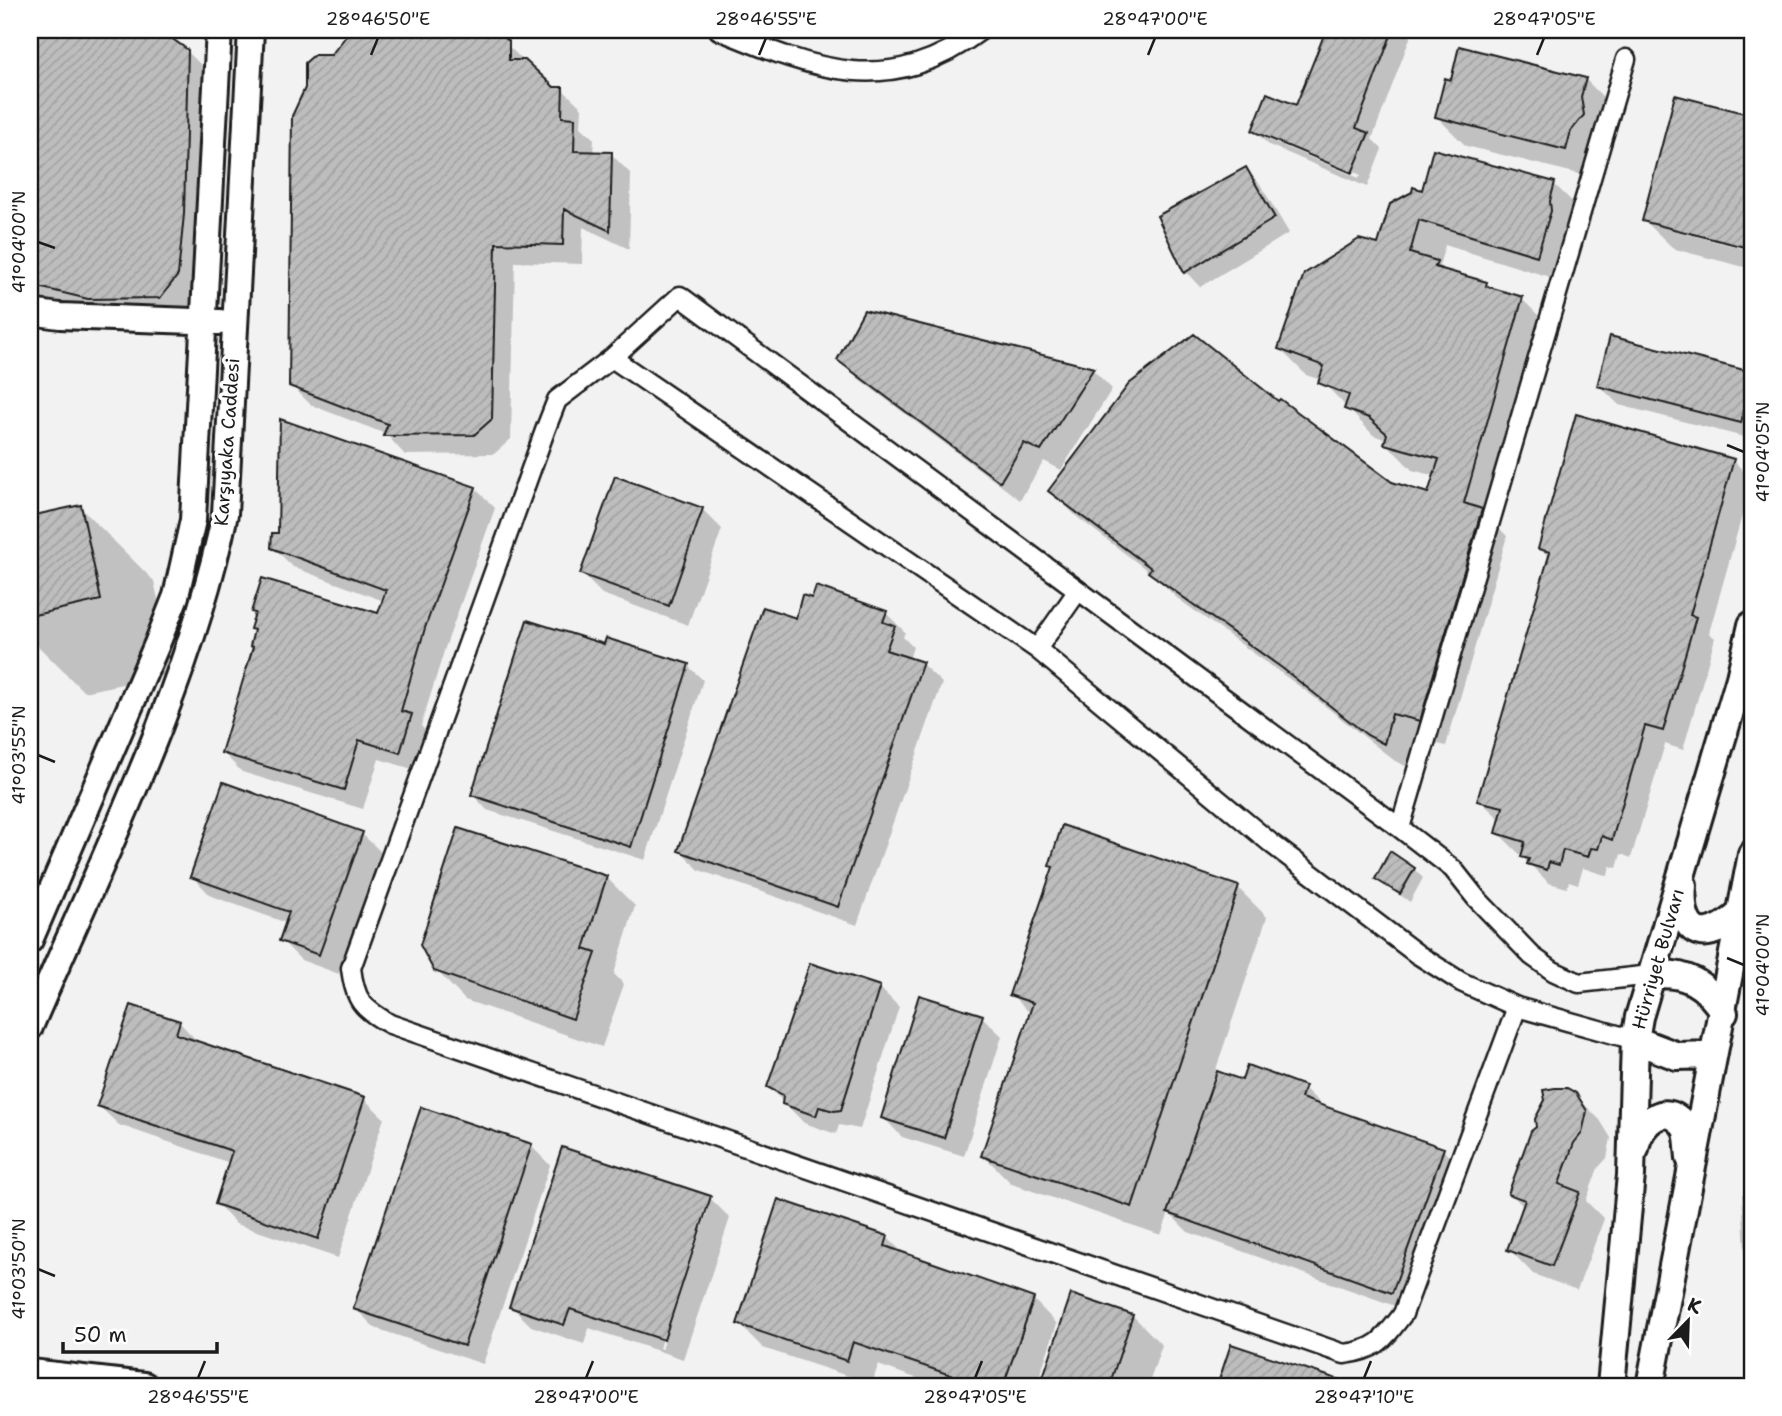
<svg xmlns="http://www.w3.org/2000/svg" width="1782" height="1416" font-family="'Shantell Sans',sans-serif">
<defs>
<pattern id="building-hatch" width="6" height="6" patternUnits="userSpaceOnUse" patternTransform="scale(1.75)"><rect width="6" height="6" fill="#bdbdbd"/><path d="M-1 1l2-2M0 6l6-6M5 7l2-2" fill="none" stroke="#a2a2a2"/></pattern>
</defs>
<rect width="100%" height="100%" fill="#f2f2f2"/>
<filter id="ink" filterUnits="userSpaceOnUse"><feTurbulence type="fractalNoise" baseFrequency=".0143" numOctaves="2"/><feDisplacementMap in="SourceGraphic" scale="14" xChannelSelector="R" yChannelSelector="G"/><feConvolveMatrix kernelMatrix="1 2 1 2 8 2 1 2 1" color-interpolation-filters="sRGB"/></filter>
<g filter="url(#ink)">
<path fill="#0003" fill-rule="evenodd" d="M30 30H157L187 51 207 71 197 295 180 317 109 318 30 300Z
M358 30H491L553 88 562 89 582 108 581 127 594 139 593 154H611L631 174 629 249 583 227 582 264 515 262 511 439 494 454 405 455 386 434 311 405 291 385 332 56 352 32Z
M1328 30H1413L1372 139 1382 149 1367 187 1269 145 1254 131 1297 107ZM1269 136 1361 175 1359 178 1269 140Z
M1414 30H1428L1426 33Z
M1585 79 1614 108 1609 151 1599 160 1595 178 1466 146 1437 117Z
M1676 97 1752 117V247L1676 227V231L1752 251V269L1674 249 1644 220Z
M1246 169 1260 184 1289 233 1200 287 1186 272 1159 217Z
M1554 184 1581 210 1563 281 1445 245 1439 266 1446 272 1486 284 1493 290 1522 299 1548 325 1492 521 1507 536 1446 746 1418 739 1410 768 1395 761 1310 694 1177 598 1152 574 1077 517 1051 491 1278 403 1391 483 1429 495 1435 476 1412 470 1386 443 1387 440 1373 435 1321 380 1306 375 1280 349 1379 246 1423 192Z
M865 312 1093 370 1112 389 1061 470 1044 461 1020 500 859 379 839 359Z
M1611 338 1752 374V439L1619 405 1599 385Z
M282 422 476 489 495 508 445 648 421 726 430 735 419 771 379 759 363 809 242 772 222 752 254 648 252 646 256 632 252 628 256 614 253 612 379 616 384 601 293 567 273 547 280 535Z
M1733 460 1752 480 1709 633 1715 638 1683 750 1665 744 1631 858 1621 854 1617 868 1610 866 1608 876 1583 868 1578 884 1569 881 1567 888 1549 883 1498 833 1501 820 1479 800 1550 558 1540 548Z
M80 507 154 581 174 673 84 692 30 638V518Z
M702 509 722 529 688 625 602 594 582 574Z
M886 613 905 632 903 637 913 647 909 659 922 664 942 683 857 925 699 870 680 850 798 621Z
M605 646 688 666 703 680 645 860 487 810 473 795Z
M362 834 382 853 339 974 301 960 281 940 287 923 211 896 192 876Z
M1051 865 1238 888 1267 917 1215 1072 1243 1082 1304 1088 1325 1108 1443 1150 1462 1170 1412 1312 1188 1232 1169 1213 1161 1235 1012 1184 983 1155 1031 1014 1011 994 1054 869Z
M1414 869 1423 878 1410 902 1377 879Z
M606 877 635 906 614 974 624 984 602 1047 465 1000 436 970Z
M880 988 899 1007 860 1129 839 1125 836 1134 804 1123 769 1087Z
M982 1017 1002 1036 964 1156 902 1137 883 1117Z
M179 1022 198 1042 364 1099 384 1118 338 1258 236 1224 217 1204 230 1163 119 1125 99 1106Z
M1575 1095 1600 1120 1611 1138 1607 1158 1598 1168 1586 1201 1604 1219 1577 1290 1533 1274 1509 1249 1524 1207 1510 1193Z
M531 1146 550 1165 483 1364 375 1328 355 1308Z
M1752 1193V1386L1742 1194Z
M710 1198 730 1218 683 1359 589 1328 584 1344 531 1326 511 1306ZM705 1207H709L662 1349 659 1348Z
M887 1237 905 1255 1033 1299 1057 1324 1036 1386H939L878 1365 872 1384 763 1348 739 1324Z
M1072 1296 1133 1316 1162 1345 1148 1386H1042Z
M1233 1346 1352 1386H1219Z"/>
<path fill="url(#building-hatch)" stroke="#1c1c1c" stroke-width="2" d="M30 30H160L188 50 184 214 178 275 160 298 88 299 30 285Z
M351 30H494L509 41V60H525L554 87H563L562 117 575 118 574 151 612 152 610 231 564 209 563 245 496 243 492 419 474 435 383 436 388 424 289 386 292 116 305 88V63L314 55H331Z
M1326 30H1393L1356 128 1369 133 1352 173 1252 131 1267 93 1296 105Z
M1459 46 1586 78 1581 97 1584 115 1571 131 1566 150 1435 117 1445 78 1451 80Z
M1675 95 1752 115V249L1642 221Z
M1433 149 1555 182 1550 201 1551 211 1537 256 1419 220 1410 253 1437 261 1435 267 1487 282 1486 286 1523 297 1464 503 1482 509 1420 721 1392 714 1384 744 1367 735 1282 668 1148 572 1151 568 1048 491 1129 384 1194 334 1278 401 1280 399 1392 482 1428 493 1439 459 1384 444 1387 434 1369 418 1344 409 1349 395 1318 383 1324 366 1278 349 1304 274 1359 239 1378 244 1390 204 1412 192 1413 187 1422 190Z
M1246 167 1275 218 1184 273 1157 216Z
M864 310 1094 368 1041 451 1024 443 1000 482 837 360Z
M1610 336 1752 372 1741 423 1597 386Z
M1576 414 1734 459 1690 615 1696 617 1663 731 1645 726 1612 840 1602 836 1598 849 1591 848 1588 857 1563 850 1559 865 1549 862 1547 870 1527 864 1529 859 1521 857 1525 842 1496 833 1503 807 1477 801 1550 552 1538 549Z
M280 419 476 487 425 628 401 711 412 714 400 753 359 740 344 790 221 753 253 647 250 646 254 630 250 629 255 613 251 612 262 578 378 613 386 590 271 548 272 533H278Z
M615 476 703 508 669 606 580 574Z
M81 505 101 600 30 616V516Z
M816 586 887 611 883 622 895 626 886 650 923 662 838 907 678 851 763 607 796 618 802 595 812 598Z
M527 620 604 644 606 638 689 664 631 847 471 795Z
M223 782 363 832 319 955 279 941 289 912 190 877Z
M1062 825 1239 886 1132 1207 981 1156 1033 1003 1009 995 1053 867 1049 866Z
M458 828 607 876 584 949 596 953 573 1019 434 971 420 945Z
M1390 851 1415 868 1400 894 1375 879Z
M810 963 880 986 841 1110 834 1111 819 1107 816 1116 782 1104 783 1095 767 1087Z
M919 995 983 1015 944 1138 881 1118Z
M131 1005 180 1021 176 1034 365 1097 318 1239 215 1204 232 1151 97 1106Z
M1247 1065 1305 1086 1301 1098 1444 1148 1392 1293 1167 1213 1217 1071 1242 1080Z
M1555 1088H1567L1576 1093 1587 1111 1582 1133 1574 1143 1559 1184 1580 1192 1552 1266 1507 1250 1525 1200 1508 1194 1531 1131 1536 1127 1535 1119 1545 1100 1543 1090Z
M421 1107 532 1144 464 1346 353 1309Z
M562 1147 711 1196 664 1340 570 1309 564 1325 509 1307Z
M778 1199 888 1236 885 1246 1034 1298 1003 1386H983L853 1342 847 1361 737 1324Z
M1071 1294 1133 1315 1109 1386H1040Z
M1231 1344 1349 1383 1348 1386H1217Z"/>
<g fill="none" stroke-linecap="round" stroke-linejoin="round">
<defs>
<path id="street" d="M719 30C816 70 889 99 981 30
M612 358 557 400 546 428 351 968C355 1001 362 1008 390 1024L1344 1354C1377 1350 1384 1339 1403 1314L1517 1007
M1037 649 1077 592
M1400 828 1626 59
M1635 1040 1517 1007 1461 982 1417 954 1272 844 1037 649 612 358 680 296 1400 828 1453 869 1476 898 1532 956 1553 971 1579 983 1651 975"/>
<path id="secondary" d="M30 312 60 316 220 322
M30 940 157 644 176 596 193 520 219 30
M30 1027C100 864 189 688 225 514L251 30"/>
<path id="primary" d="M1683 885C1679 934 1702 947 1740 914
M1651 975C1685 971 1706 983 1724 1013
M1635 1040 1677 1056 1713 1055
M1635 1149C1639 1120 1670 1099 1686 1129 1689 1136 1689 1149 1690 1158
M30 1373 144 1386
M1611 1386 1631 1175 1635 1040 1639 1017 1740 678 1752 625
M1650 1386 1752 854"/>
</defs>
<use href="#street" stroke="#1c1c1c" stroke-width="23"/>
<use href="#secondary" stroke="#1c1c1c" stroke-width="30"/>
<use href="#primary" stroke="#1c1c1c" stroke-width="32"/>
<use href="#street" stroke="#fff" stroke-width="18"/>
<use href="#secondary" stroke="#fff" stroke-width="24"/>
<use href="#primary" stroke="#fff" stroke-width="26"/>
</g>
</g>
<path fill="none" stroke="#1c1c1c" stroke-width="2.5" d="M371 55 378 38M759 55 766 38M1148 55 1155 38M1537 55 1544 38M38 242 55 248M1727 445 1744 452M38 755 55 762M1727 958 1744 965M38 1269 55 1276M198 1378 205 1361M586 1378 593 1361M975 1378 982 1361M1364 1378 1371 1361"/>
<g text-anchor="middle" dominant-baseline="central" stroke-width="7" stroke-linejoin="round" paint-order="stroke">
<g font-size="19" fill="#1c1c1c" stroke="#fff">
<text transform="translate(227 442) rotate(-86)">Karşıyaka Caddesi</text>
<text transform="translate(1658 959) rotate(-74)">Hürriyet Bulvarı</text>
</g>
</g>
<rect width="1782" height="1416" fill="none" stroke="#fff" stroke-width="77"/>
<g transform="translate(1688 1321) rotate(23)" stroke="#ffffff" stroke-width="5" paint-order="stroke">
<path d="M0-5L12 26L0 18L-12 26Z" fill="#1c1c1c"/>
<text y="-10" font-size="19" font-weight="bold" text-anchor="middle" fill="#1c1c1c">K</text>
</g>
<path d="M63 1342v10h154v-10" fill="none" stroke="#1c1c1c" stroke-width="3.5"/>
<text x="74" y="1342" font-size="21" fill="#1c1c1c" stroke="#ffffff" stroke-width="5" paint-order="stroke">50 m</text>
<rect x="38" y="38" width="1706" height="1340" fill="none" stroke="#1c1c1c" stroke-width="2.5"/>
<g font-size="18" text-anchor="middle" fill="#1c1c1c">
<text x="378" y="25">28°46'50"E</text>
<text x="766" y="25">28°46'55"E</text>
<text x="1155" y="25">28°47'00"E</text>
<text x="1544" y="25">28°47'05"E</text>
<text transform="translate(19 242) rotate(-90)" y="6">41°04'00"N</text>
<text transform="translate(1763 452) rotate(-90)" y="6">41°04'05"N</text>
<text transform="translate(19 755) rotate(-90)" y="6">41°03'55"N</text>
<text transform="translate(1763 965) rotate(-90)" y="6">41°04'00"N</text>
<text transform="translate(19 1269) rotate(-90)" y="6">41°03'50"N</text>
<text x="198" y="1403">28°46'55"E</text>
<text x="586" y="1403">28°47'00"E</text>
<text x="975" y="1403">28°47'05"E</text>
<text x="1364" y="1403">28°47'10"E</text>
</g>
</svg>
